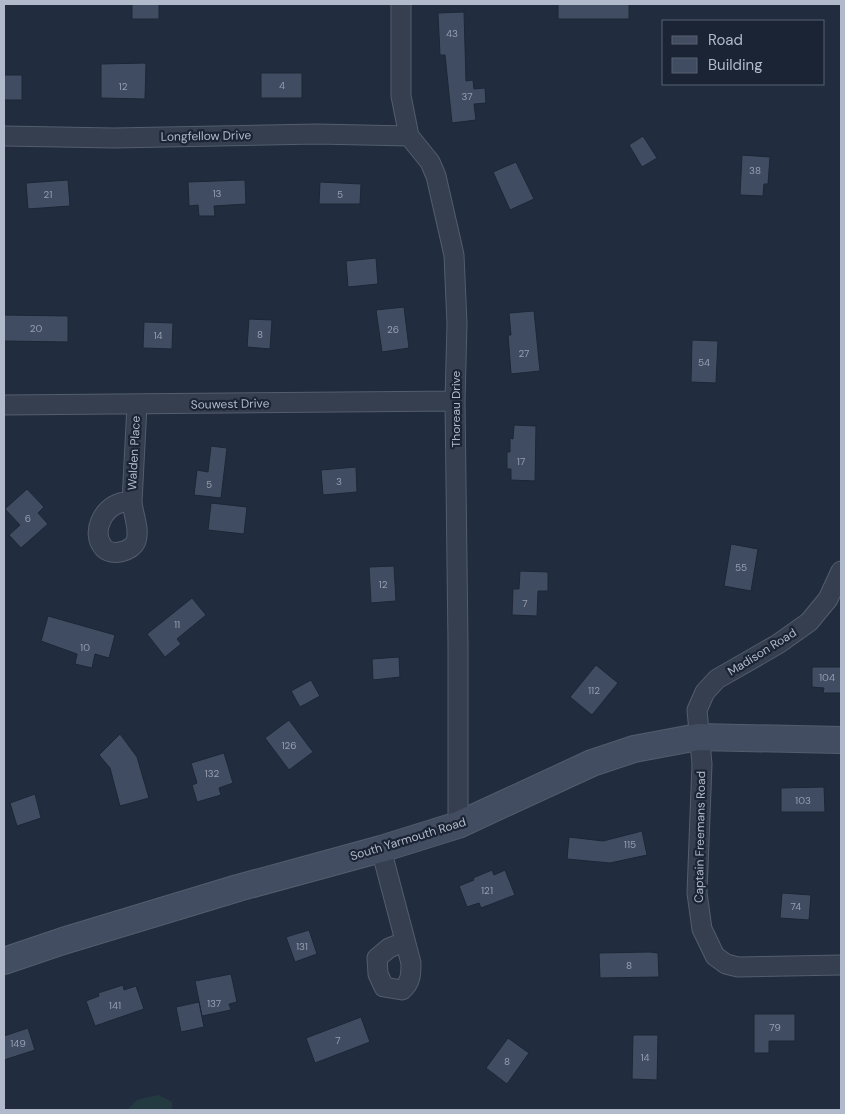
<svg xmlns="http://www.w3.org/2000/svg" width="845" height="1114" font-family="'DM Sans',sans-serif">
<rect width="100%" height="100%" fill="#212d3f"/>
<path fill="#233b40" d="M158 1095 172 1102V1110H127L137 1100Z"/>
<path fill="#404c62" stroke="#1c2636" d="M132 4H159V19H132Z
M558 4H629V19H558Z
M464 12 466 81 473 80 474 89 485 88 486 103 474 104 476 120 452 123 445 55H440L438 13Z
M146 63 145 99 101 98V64Z
M261 73H302V98H261Z
M4 75H22V100H4Z
M643 136 657 158 642 167 629 145Z
M742 155 770 157 768 184H764L763 196 740 195Z
M516 162 534 199 510 210 493 172Z
M68 180 70 206 28 209 26 183Z
M245 180 246 204 214 206 215 216H199L198 205 189 206 188 182Z
M320 182 361 184 360 204H319Z
M376 258 378 284 348 287 346 261Z
M404 307 409 348 382 352 376 310Z
M534 311 540 371 511 374 508 335H511L509 313Z
M4 315 68 316V342L4 341Z
M249 319 272 320 270 349 247 347Z
M144 322 173 323 172 349 143 348Z
M692 340 718 341 716 383 691 382Z
M514 425 536 426 535 481 511 480V469H507V452H510V438L513 439Z
M211 446 227 448 221 498 194 495 197 470 208 472Z
M356 467 357 492 323 495 321 470Z
M27 489 44 507 38 513 48 524 21 548 9 535 20 525 5 509Z
M211 503 247 507 244 534 208 530Z
M731 544 758 549 751 591 724 586Z
M394 566 396 601 371 603 369 567Z
M520 571 548 572V591H538L537 616 512 615 513 589H519Z
M192 598 206 615 177 639 181 644 165 657 147 634Z
M48 616 115 635 109 658 95 654 92 668 75 664 77 654 41 641Z
M399 657 400 677 373 680 372 659Z
M596 665 618 683 592 715 570 697Z
M812 667H841V693H823L824 688 812 687Z
M311 680 320 696 300 707 291 691Z
M289 720 313 752 289 770 265 738Z
M120 734 137 757 149 798 120 806 110 768 99 755Z
M224 753 233 783 219 788 221 795 197 802 192 785 197 783 191 763Z
M824 787 825 812H781V788Z
M35 794 41 818 17 826 10 803Z
M642 831 647 855 610 863 567 859 569 837 603 841Z
M492 870 494 875 505 870 515 895 481 908 479 903 467 907 459 886 474 880 473 878Z
M782 893 811 895 809 920 780 918Z
M309 930 317 954 295 962 286 937Z
M650 952 658 953 659 977 600 978 599 953Z
M231 974 237 1002 229 1004 231 1010 202 1016 195 981Z
M123 985 124 990 136 986 144 1009 95 1026 86 1001 99 996 98 993Z
M199 1002 204 1027 181 1032 176 1007Z
M754 1014H795V1041H769V1053H754Z
M361 1017 370 1042 315 1063 306 1038Z
M28 1028 35 1050 4 1060V1036Z
M633 1035H658L657 1080 632 1079Z
M508 1038 529 1053 507 1084 486 1068Z"/>
<g fill="none" stroke-linecap="round" stroke-linejoin="round">
<defs>
<path id="street" d="M401 4V96L409 136 430 162 436 176 454 255 457 324 455 401 458 644V825
M4 136 114 138 317 134 409 136
M4 405 455 401
M132 502C133 514 140 529 136 541 132 552 110 557 103 547 91 532 103 508 120 503 123 502 128 502 132 502Z
M132 502 137 405
M841 571 828 599 809 622 778 644 717 679 705 692 697 710 702 764 697 893 702 929 715 956 726 964 738 967 841 965
M381 849 411 963C411 973 411 983 402 990L384 987 378 974 377 958 389 948 404 942"/>
<path id="secondary" d="M4 961 63 941 238 888 381 849 458 825 592 763 634 749 698 737 841 740"/>
</defs>
<use href="#street" stroke="#535d6d" stroke-width="21"/>
<use href="#secondary" stroke="#535d6d" stroke-width="28"/>
<use href="#street" stroke="#353f4f" stroke-width="19"/>
<use href="#secondary" stroke="#434d62" stroke-width="26"/>
</g>
<g text-anchor="middle" dominant-baseline="central" stroke-width="4.5" stroke-linejoin="round" paint-order="stroke">
<g font-size="10" fill="#959eb0">
<text x="452" y="33">43</text>
<text x="282" y="85">4</text>
<text x="123" y="86">12</text>
<text x="467" y="96">37</text>
<text x="755" y="170">38</text>
<text x="217" y="193">13</text>
<text x="48" y="194">21</text>
<text x="340" y="194">5</text>
<text x="36" y="328">20</text>
<text x="393" y="329">26</text>
<text x="260" y="334">8</text>
<text x="158" y="335">14</text>
<text x="524" y="353">27</text>
<text x="704" y="362">54</text>
<text x="521" y="461">17</text>
<text x="339" y="481">3</text>
<text x="209" y="484">5</text>
<text x="28" y="518">6</text>
<text x="741" y="567">55</text>
<text x="383" y="584">12</text>
<text x="525" y="603">7</text>
<text x="177" y="624">11</text>
<text x="85" y="647">10</text>
<text x="827" y="677">104</text>
<text x="594" y="690">112</text>
<text x="289" y="745">126</text>
<text x="212" y="773">132</text>
<text x="803" y="800">103</text>
<text x="630" y="844">115</text>
<text x="487" y="890">121</text>
<text x="796" y="906">74</text>
<text x="302" y="946">131</text>
<text x="629" y="965">8</text>
<text x="214" y="1003">137</text>
<text x="115" y="1005">141</text>
<text x="775" y="1027">79</text>
<text x="338" y="1040">7</text>
<text x="18" y="1043">149</text>
<text x="645" y="1057">14</text>
<text x="507" y="1061">8</text>
</g>
<g font-size="12" fill="#b1baca" stroke="#1a2434">
<text transform="translate(206 136) rotate(-1)">Longfellow Drive</text>
<text transform="translate(230 404) rotate(-1)">Souwest Drive</text>
<text transform="translate(456 409) rotate(-90)">Thoreau Drive</text>
<text transform="translate(134 453) rotate(-87)">Walden Place</text>
<text transform="translate(762 652) rotate(-32)">Madison Road</text>
<text transform="translate(700 837) rotate(-89)">Captain Freemans Road</text>
<text transform="translate(408 839) rotate(-17)">South Yarmouth Road</text>
</g>
</g>
<rect width="845" height="1114" fill="none" stroke="#b1baca" stroke-width="10"/>
<rect x="662" y="20" width="162" height="65" fill="#1a2434" stroke="#566070"/>
<rect x="672" y="36" width="25" height="8" fill="#434d62" stroke="#566070"/>
<text x="708" y="45" font-size="15" fill="#b1baca">Road</text>
<rect x="672" y="58" width="25" height="15" fill="#404c62" stroke="#566070"/>
<text x="708" y="70" font-size="15" fill="#b1baca">Building</text>
</svg>
